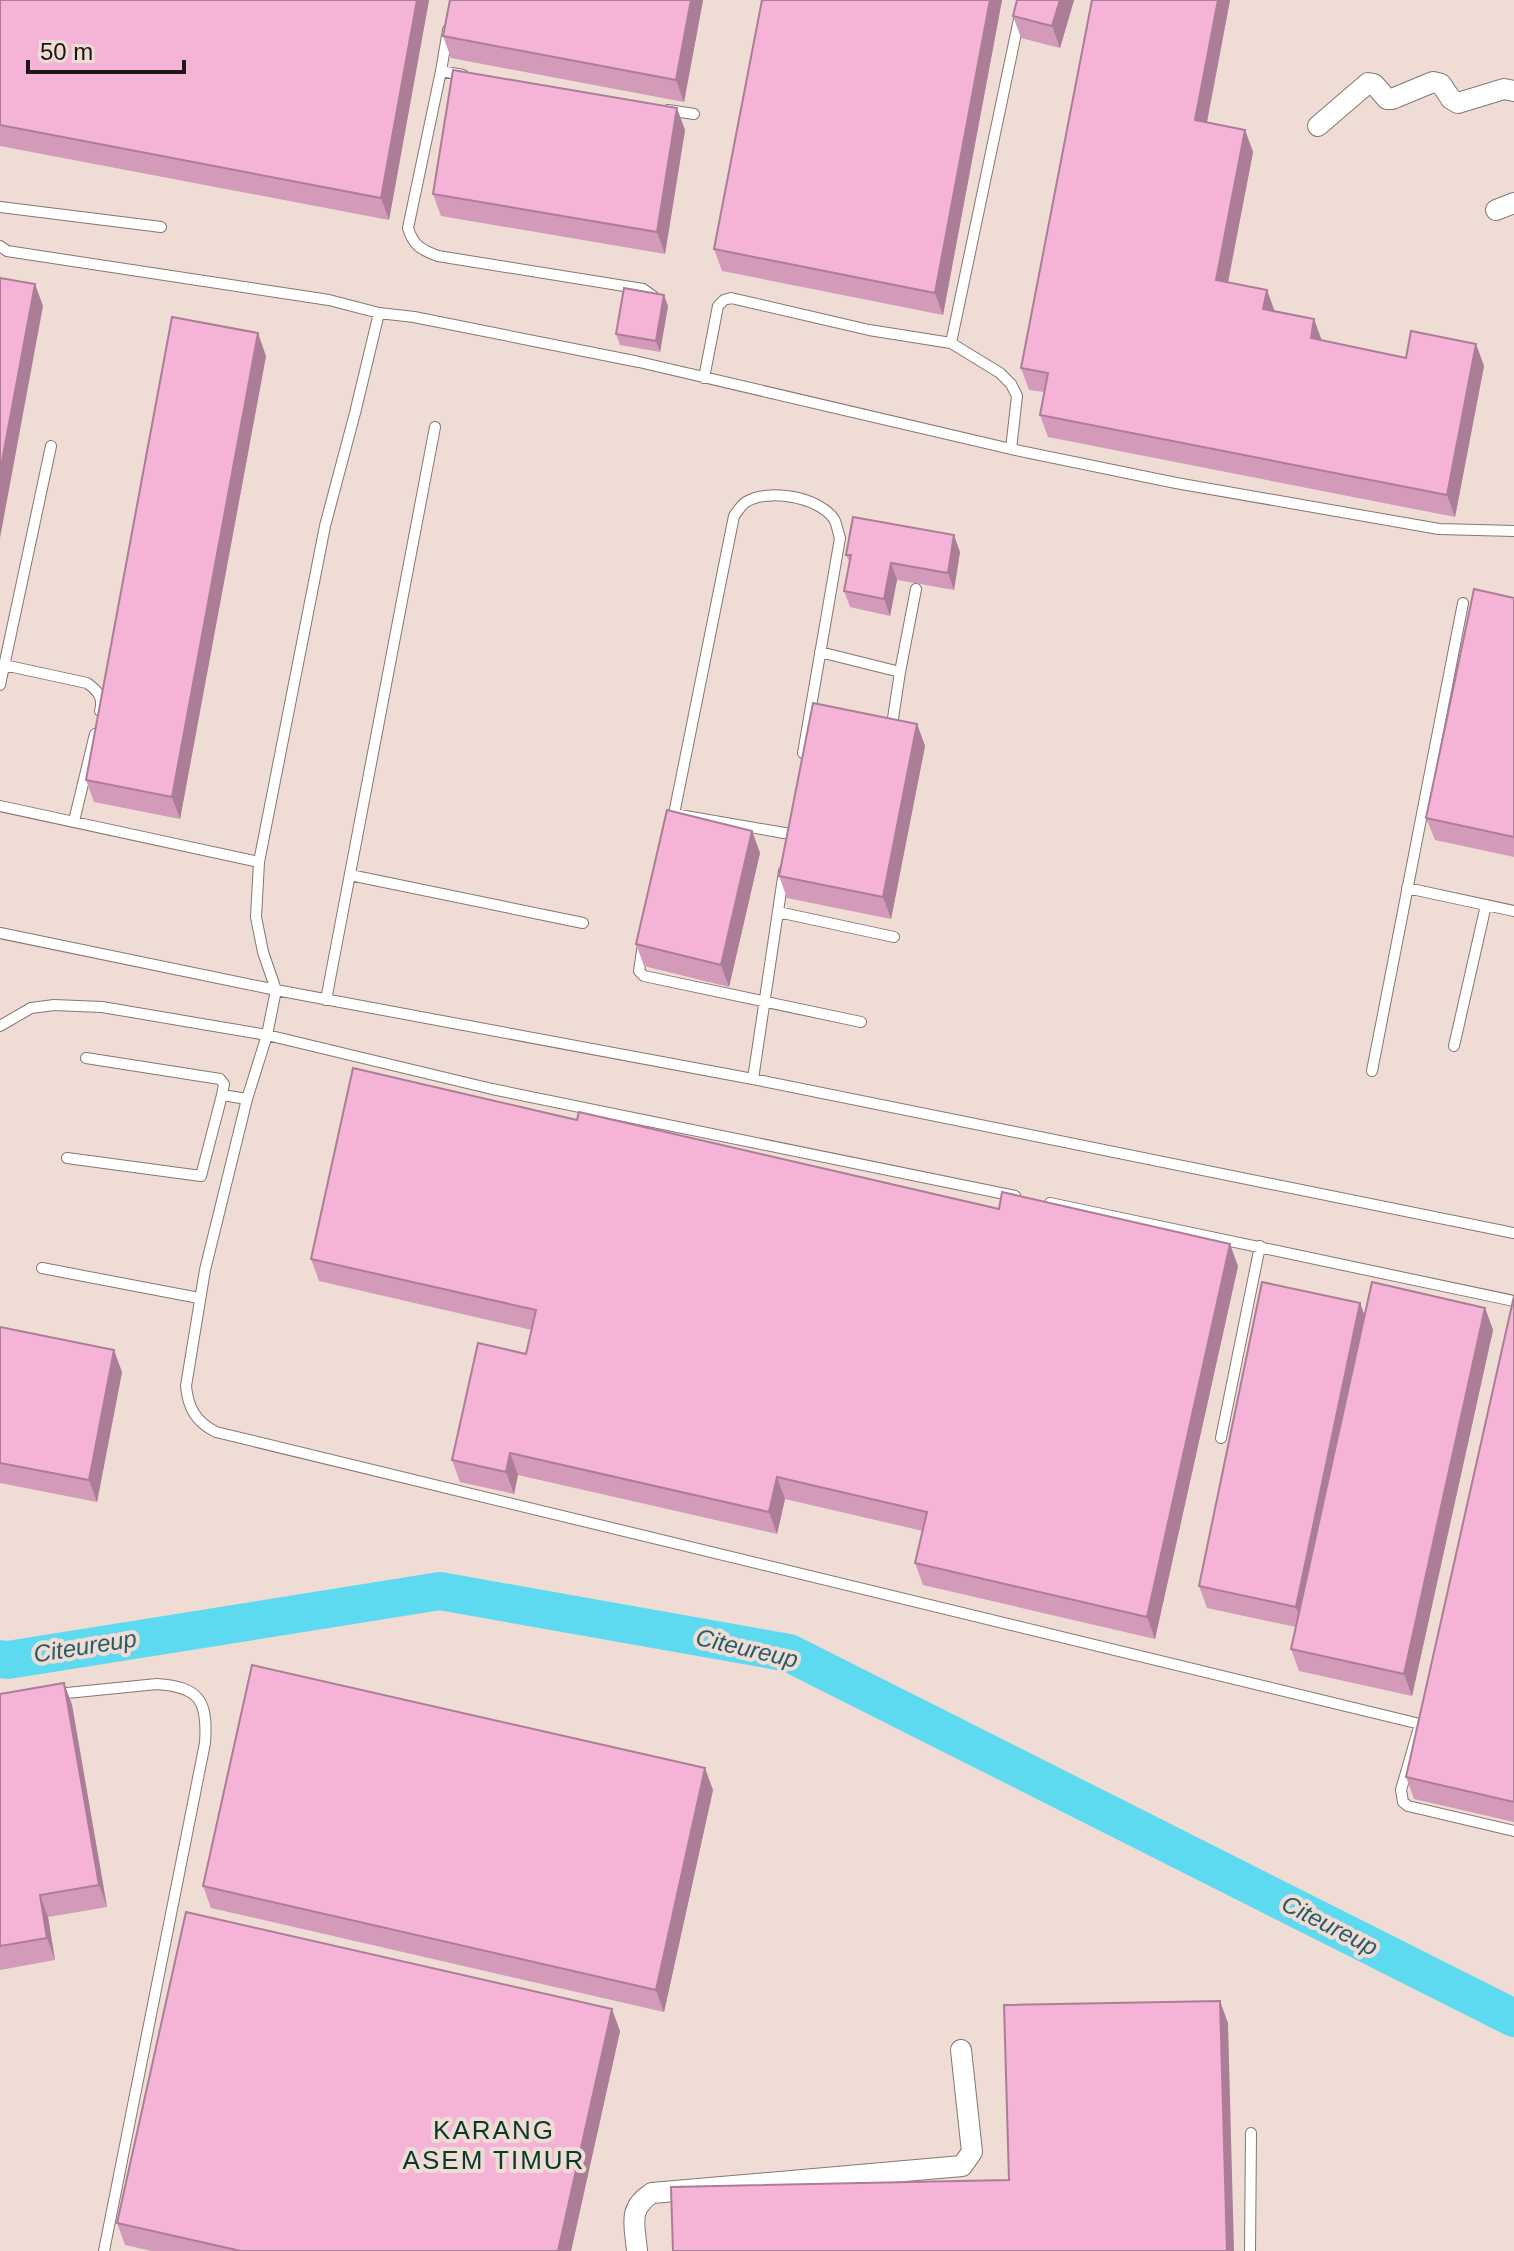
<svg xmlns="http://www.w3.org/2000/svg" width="1514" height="2251" font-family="Arial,sans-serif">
<rect width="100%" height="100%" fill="#eedcd5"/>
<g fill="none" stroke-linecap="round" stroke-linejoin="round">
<path stroke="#5edaf0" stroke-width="38" d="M0 1659 8 1660 440 1591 789 1653 1514 2018"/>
<defs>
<path id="lane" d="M441 71 448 30
M463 75 441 71 408 228C413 245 421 250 438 256L643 289 653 296 652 301
M668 110 694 114
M0 207 161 227
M0 246 7 251 329 300 379 313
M951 343 1023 0
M704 378 718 306 724 300 731 298 869 330 951 343 1000 373 1011 384 1017 396 1011 449
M1514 531 1439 529 1176 483 1011 449 639 362 414 317 379 313 355 413 325 526 259 862 256 917 263 952 276 990 753 1079 1514 1233
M820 652 900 672 892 725
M4 665 87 683C97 690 104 697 100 711
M900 672 916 589
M0 685 51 446
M0 806 259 862
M74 821 95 734
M790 834 674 814 734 516C738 511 741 505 746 502 769 488 819 497 834 519 837 524 838 533 840 538L803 753
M350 875 583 923
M1407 888 1514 911
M778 912 894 937
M0 933 276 990 267 1035 492 1089 1015 1196
M643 944 639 971 644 976 861 1022
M326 1000 435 427
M0 1026 31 1008 54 1005 102 1007 267 1035 247 1099 205 1270 186 1386C188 1408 196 1422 216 1432L1420 1724 1401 1790 1403 1802 1408 1806 1514 1831
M1454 1046 1486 905
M86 1058 220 1079 224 1084 222 1095
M1372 1071 1463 603
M753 1079 784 871
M67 1158 201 1176 222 1095 247 1099
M1050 1203 1514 1301
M42 1268 199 1298
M1221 1438 1260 1246
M57 1694 157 1684C200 1687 208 1701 205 1743L104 2251
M1250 2251 1251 2133"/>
<path id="street" d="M1318 126 1368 83 1374 84 1387 99H1392L1433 82 1441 84 1451 99 1458 103 1504 89 1514 91
M1496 210 1514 203
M637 2251C635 2225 627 2209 652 2193L962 2166 972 2152 961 2050"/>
</defs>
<use href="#lane" stroke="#867770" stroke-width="12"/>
<use href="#street" stroke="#867770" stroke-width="22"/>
<use href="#lane" stroke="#fff" stroke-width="10"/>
<use href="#street" stroke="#fff" stroke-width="20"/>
</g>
<path fill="#d39aba" d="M0 0H429L389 220 0 146Z
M703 0 684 102 451 58 443 36Z
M1002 0 943 315 722 271 714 249Z
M1017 0H1074L1060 48 1021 38 1013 16Z
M1230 0 1207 123 1245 130 1253 152 1228 283 1267 290 1274 311 1322 341 1406 358 1476 344 1484 366 1455 517 1048 437 1040 415 1044 392 1029 390 1021 368Z
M685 130 665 254 441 216 433 194Z
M668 306 660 352 620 345 616 334Z
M266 356 180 819 94 802 86 780Z
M960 552 954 590 897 580 890 616 850 607 844 591 850 563 846 555Z
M1514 598V857L1435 840 1426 818Z
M917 724 925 746 891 919 787 898 779 876Z
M752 831 760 853 729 987 644 966 636 944Z
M577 1120 1238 1266 1155 1639 923 1585 915 1563 923 1531 785 1499 777 1534 518 1475 514 1494 460 1482 452 1460 526 1354 532 1330 319 1281 311 1259Z
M1514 1295V1822L1414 1799 1406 1777Z
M1360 1303 1365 1317 1485 1308 1493 1330 1412 1696 1299 1671 1291 1649 1296 1627 1207 1608 1199 1586Z
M0 1327 122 1372 97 1502 0 1483Z
M64 1683 72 1705 107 1907 48 1917 55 1960 0 1970V1694Z
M713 1790 664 2012 211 1908 203 1886Z
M620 2031 571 2251H152L125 2245 117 2223Z"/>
<path fill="#ac7d97" d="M417 0H429L389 220 381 198Z
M691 0H703L684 102 676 80Z
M990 0H1002L943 315 935 293Z
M1060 0H1074L1060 48 1052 26Z
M1218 0H1230L1203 142 1195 120Z
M677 108 685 130 665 254 657 232Z
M1245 130 1253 152 1224 302 1216 280Z
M35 284 43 306 0 538V472Z
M1267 290 1275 312 1263 309Z
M664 295 668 306 660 352 656 341Z
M1314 319 1322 341 1311 338Z
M258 333 266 356 180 819 172 797Z
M1476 344 1484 366 1455 517 1447 495Z
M954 535 960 552 954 590 948 573Z
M891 563 897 580 890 616 884 599Z
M917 724 925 746 891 919 883 897Z
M752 831 760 853 729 987 721 965Z
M1230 1244 1238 1266 1155 1639 1147 1617Z
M1360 1303 1368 1325 1304 1629 1296 1607Z
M1485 1308 1493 1330 1412 1696 1404 1674Z
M114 1350 122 1372 97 1502 89 1480Z
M510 1453 518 1475 514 1494 506 1472Z
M777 1477 785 1499 777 1534 769 1512Z
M64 1683 72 1705 107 1907 99 1885Z
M705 1768 713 1790 664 2012 656 1990Z
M40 1895 48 1917 55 1960 47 1938Z
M1220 2001 1228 2023 1234 2251H1227Z
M612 2009 620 2031 571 2251H558Z"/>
<path fill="#f5b3d8" stroke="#ac7d97" stroke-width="2" d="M0 0H417L381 198 0 125Z
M450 0H691L676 80 443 36Z
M762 0H990L935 293 714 249Z
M1017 0H1060L1052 26 1013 16Z
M1092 0H1218L1195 120 1245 130 1216 280 1267 290 1263 309 1314 319 1311 338 1406 358 1411 331 1476 344 1447 495 1040 415 1048 373 1021 368Z
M453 70 677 108 657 232 433 194Z
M0 278 35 284 0 472Z
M624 288 664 295 656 341 616 334Z
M172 317 258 333 172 797 86 780Z
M853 517 954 535 948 573 891 563 884 599 844 591 851 555H846Z
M1474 589 1514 598V837L1426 818Z
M813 703 917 724 883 897 779 876Z
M667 810 752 831 721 965 636 944Z
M353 1068 577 1120 579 1112 999 1209 1002 1192 1230 1244 1147 1617 915 1563 927 1512 777 1477 769 1512 510 1453 506 1472 452 1460 478 1343 526 1354 536 1310 311 1259Z
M1262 1282 1360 1303 1296 1607 1199 1586Z
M1372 1282 1485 1308 1404 1674 1291 1649Z
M1514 1296V1802L1406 1777Z
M0 1327 114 1350 89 1480 0 1463Z
M252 1665 705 1768 656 1990 203 1886Z
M64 1683 99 1885 40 1895 47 1938 0 1946V1694Z
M186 1912 612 2009 558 2251H241L117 2223Z
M1220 2001 1227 2251H673L671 2187 1009 2180 1004 2005Z"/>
<g text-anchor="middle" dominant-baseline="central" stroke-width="8" stroke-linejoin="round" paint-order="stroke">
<g font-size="24" font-style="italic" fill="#285d66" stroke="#eedcd5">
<text transform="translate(85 1646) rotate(-9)">Citeureup</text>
<text transform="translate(747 1648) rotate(13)">Citeureup</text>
<text transform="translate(1330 1925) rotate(27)">Citeureup</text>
</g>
<g font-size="26" letter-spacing="2" fill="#073a29" stroke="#eedcd5">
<text x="494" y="2130">KARANG<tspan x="494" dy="30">ASEM TIMUR</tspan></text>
</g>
</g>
<path d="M28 60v12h156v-12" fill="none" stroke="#1d1715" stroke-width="4"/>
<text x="40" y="60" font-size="24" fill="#1d1715" stroke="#eedcd5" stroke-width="6" paint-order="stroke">50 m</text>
</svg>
